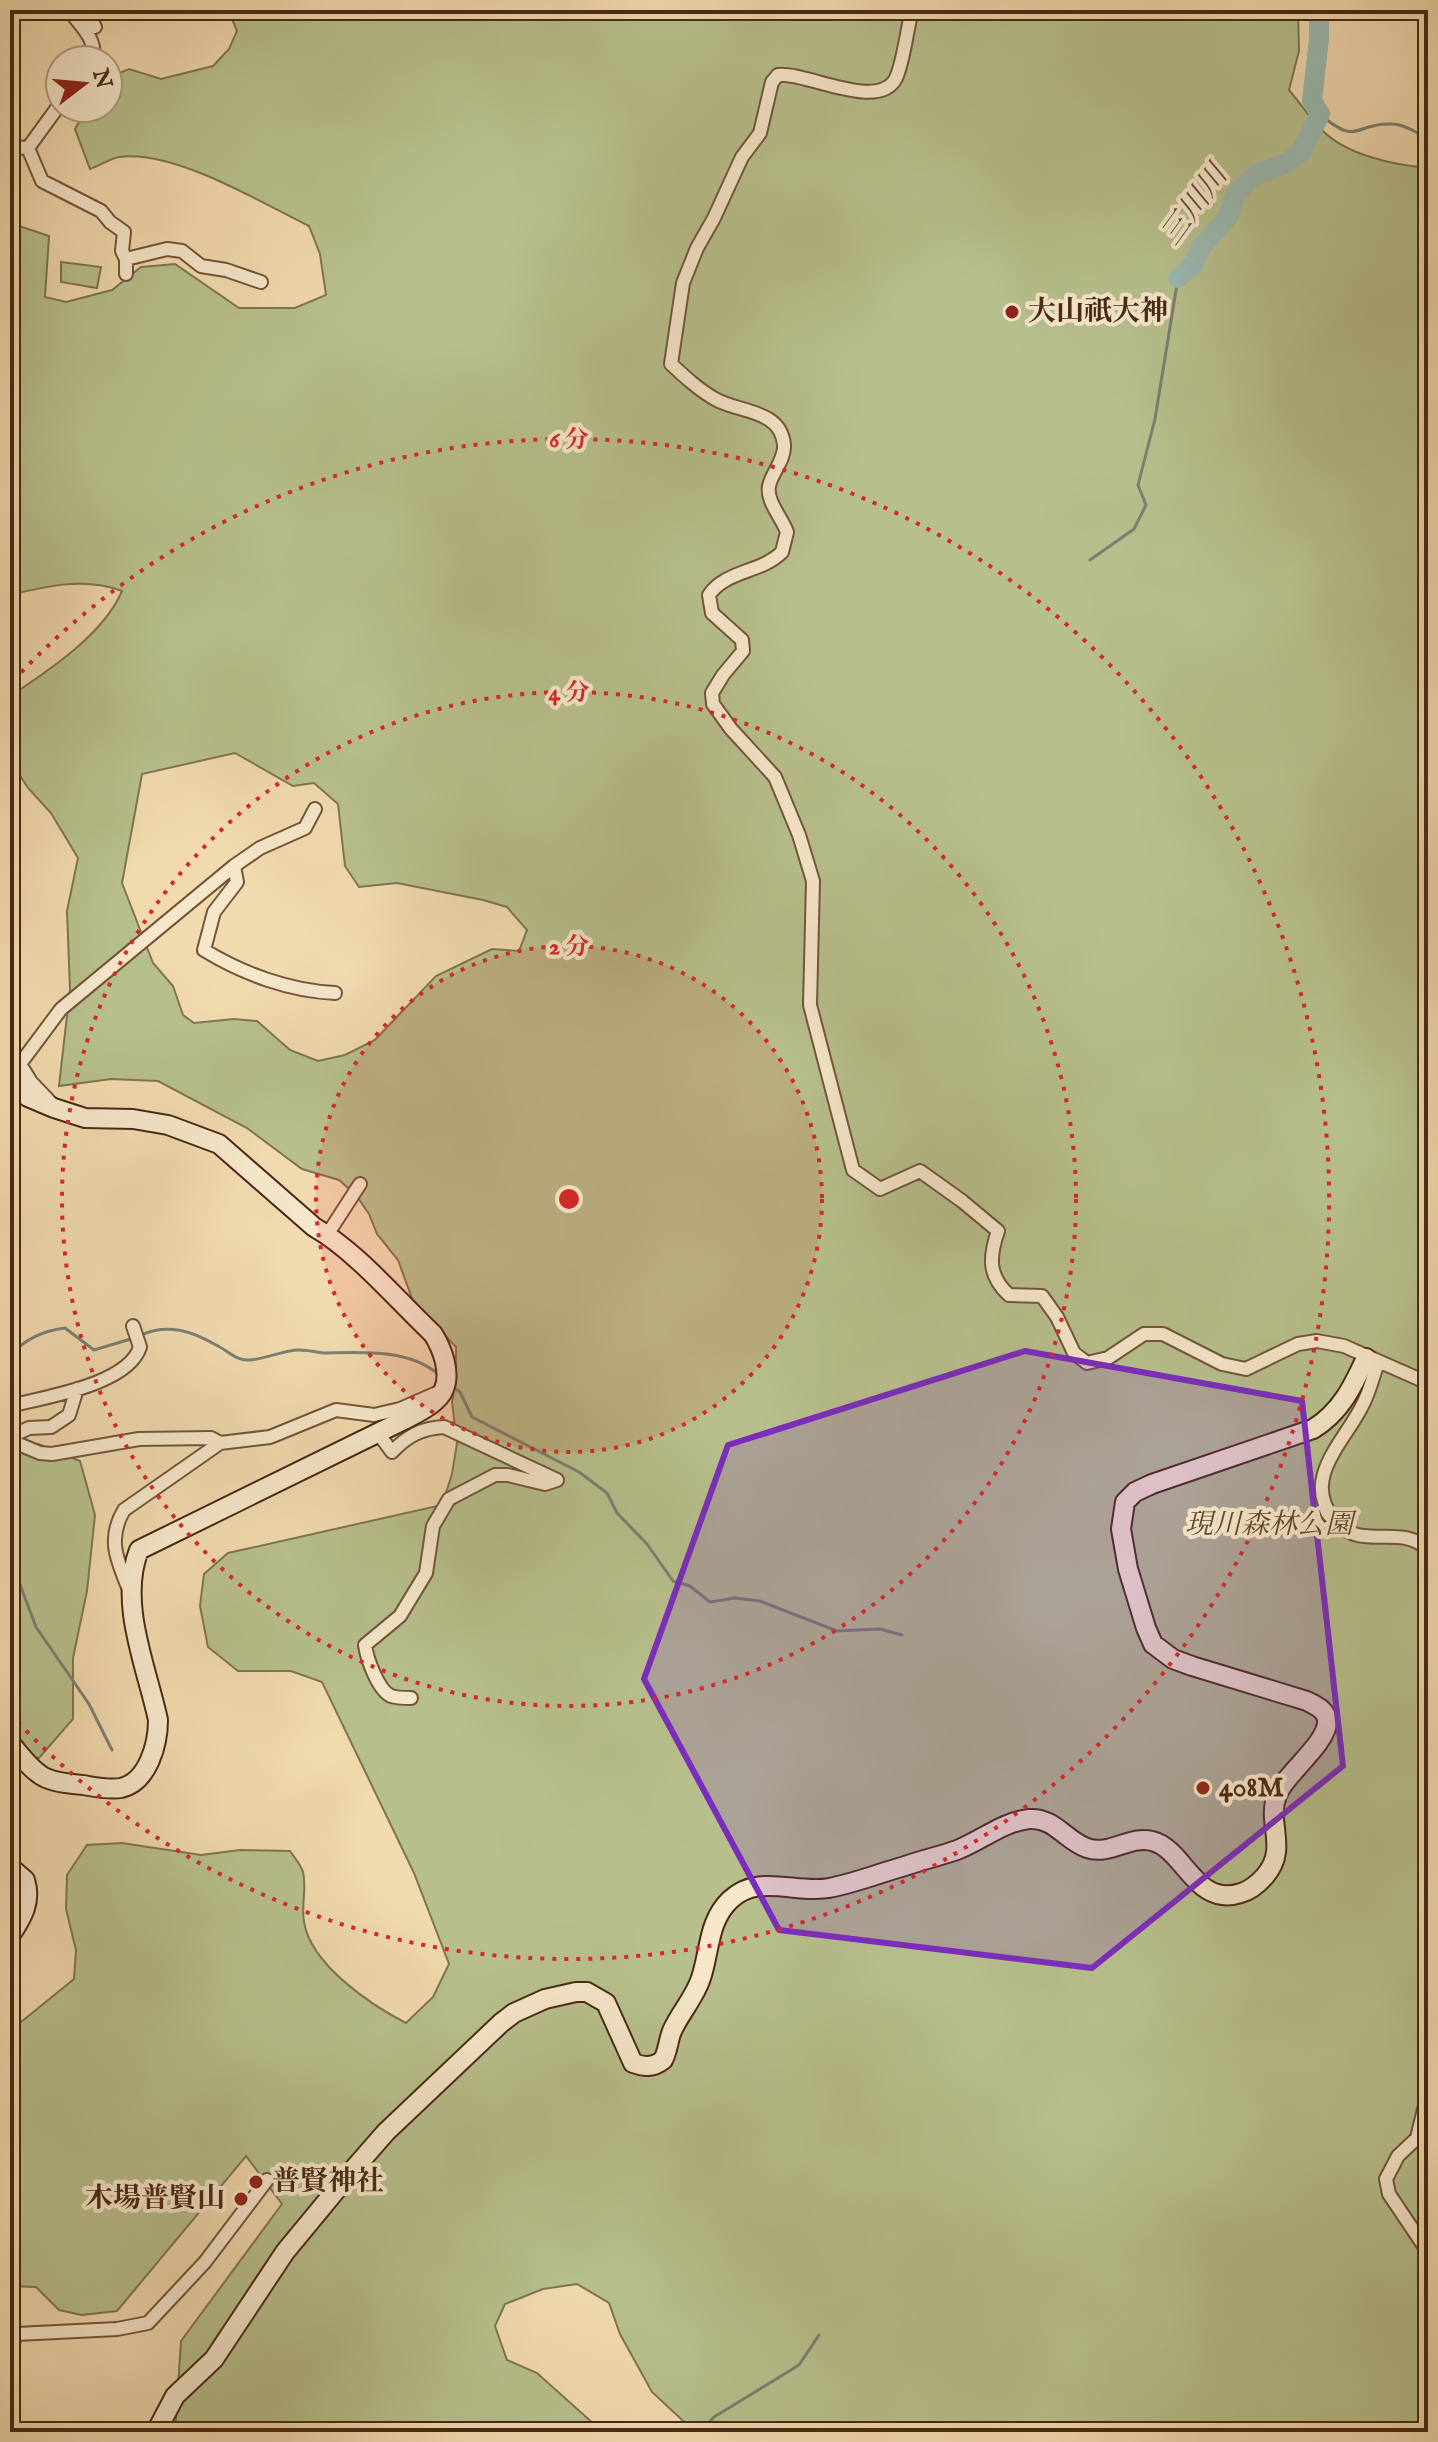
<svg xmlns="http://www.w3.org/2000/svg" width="1438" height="2442" font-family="'IM FELL English','Noto Serif JP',serif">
<rect width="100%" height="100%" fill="#f1daae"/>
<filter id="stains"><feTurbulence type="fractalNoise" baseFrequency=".0025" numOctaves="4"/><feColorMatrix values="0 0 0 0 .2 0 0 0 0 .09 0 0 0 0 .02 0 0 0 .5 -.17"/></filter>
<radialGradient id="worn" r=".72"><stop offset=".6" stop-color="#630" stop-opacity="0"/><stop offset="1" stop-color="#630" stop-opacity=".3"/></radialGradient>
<path fill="#b7c08d" stroke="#807451" stroke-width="2" fill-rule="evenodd" d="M216 10H1298L1299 51 1289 90C1300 103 1310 118 1322 130 1346 155 1394 165 1428 168V2432H695L652 2392 620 2334 609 2303 577 2284 543 2289 505 2304 495 2326 507 2360 537 2373 594 2424 598 2432H175L181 2341 282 2204 246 2156 117 2311 82 2315 59 2310 36 2287 10 2286V2031L74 1979 76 1950 66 1909 67 1875 87 1845 122 1843 201 1855 240 1850 290 1851C294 1857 301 1865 303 1872 307 1888 301 1906 304 1922 311 1965 371 2005 406 2023L433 1997 449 1964 414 1873 322 1682 291 1671H238L208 1647 200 1606 204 1574 228 1553 442 1505 452 1474 457 1443 452 1402 456 1381V1347L413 1301 398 1260 377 1234 369 1214 356 1195 339 1180 302 1169 247 1128 158 1081 111 1079 59 1086 70 989 67 911 78 858 51 813 28 788 10 760 12 695C49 670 104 634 122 591 85 577 47 586 10 595V223L49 236 45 297 66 302 112 290 141 267 175 264 239 308H295L326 295 320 254 309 226C260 202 173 149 119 157 109 159 99 166 90 169L75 129 87 108H108V78L129 69 161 79 213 66 229 49 237 31 232 19ZM235 753 293 786 314 783 338 804 345 866 359 887 397 883 483 900 507 907 527 930 519 951 492 949 436 976 375 1040 345 1055 318 1061 290 1050 257 1021 234 1019 194 1023 183 1015 173 986 153 963 122 883 142 774Z
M61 262 101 267 97 288 61 282Z
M38 1444 80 1461 95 1515 87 1591 73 1658V1719L39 1758 10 1755V1450Z"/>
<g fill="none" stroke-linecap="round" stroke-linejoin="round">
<path stroke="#7b8073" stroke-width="3" d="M1320 114C1359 148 1354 122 1392 124 1404 124 1417 133 1428 138
M1090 560 1134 529 1146 505 1138 485 1155 419 1178 278
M141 1335C167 1323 192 1331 216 1345 227 1350 236 1361 249 1360 263 1360 281 1351 297 1350 307 1349 317 1353 327 1353 363 1352 409 1349 438 1374
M10 1355C26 1339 42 1331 65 1328L94 1350 134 1338
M451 1385 460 1392 472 1417 579 1472 607 1493 617 1513 647 1544 673 1581 690 1586 710 1602 735 1598 760 1601 837 1631 880 1629 902 1635
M10 1501V1507
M10 1543 16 1574 36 1627 89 1704 112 1750
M700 2432 714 2417 799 2365 819 2335"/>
<path stroke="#9cbab2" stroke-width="20" d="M1178 278 1194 264 1201 247 1228 217 1236 194 1255 175 1285 164 1301 152 1320 114 1312 101 1319 39V10"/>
<defs>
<path id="street" d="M69 10C79 24 99 41 92 60
M86 10 95 27
M912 10C907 29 904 60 896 78 879 112 807 72 778 75L772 82 760 133 742 157 714 218 697 248 683 283 671 364C685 377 699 390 715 399 739 413 781 409 784 445 785 460 772 472 769 486 766 501 782 518 787 532L782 552C761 573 726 570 709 595L712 613 742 640 743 651 723 675 712 693 713 704 731 729 775 777 799 835 813 881 810 1005 853 1170 880 1189 920 1171 962 1201 998 1231C989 1257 988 1276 1009 1295L1042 1296 1057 1317 1074 1353 1087 1363 1108 1358 1144 1334H1163L1222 1364 1246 1369 1298 1344 1317 1341 1344 1346 1428 1383
M10 147 28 148
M28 148 42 181 101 211 110 222 124 232 122 251 126 259V274
M28 148 60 104
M126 259 167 249 182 251 201 266 226 270 261 282
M234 866 237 882 214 912 204 950C243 974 290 991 335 993
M53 1105 31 1082 20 1064 61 1009 234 866 260 848 305 828 315 809
M327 1235 360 1184
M1378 1362C1373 1377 1369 1394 1361 1408 1343 1443 1302 1479 1333 1518 1341 1528 1351 1535 1364 1536 1387 1539 1410 1531 1428 1550
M77 1389 69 1415 51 1427 29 1428 18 1433 15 1437 16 1443 40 1453 52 1454 139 1439 211 1438 220 1443
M10 1406C44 1397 128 1385 140 1347L133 1326
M378 1433 392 1452C407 1436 422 1428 444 1427L557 1480
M130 1592C118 1562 106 1540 124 1510L220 1443 270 1437 336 1410 374 1415 400 1409 439 1392
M411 1698C405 1698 397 1698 391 1696 378 1690 367 1659 365 1645L400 1616 426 1573 433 1526 449 1499 495 1475H508L545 1484 557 1480
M1428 2093 1417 2138 1398 2156 1386 2179 1389 2194 1428 2252
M10 2348 17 2334 117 2329 148 2323 205 2262 267 2180"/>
<path id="secondary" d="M10 1078 28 1097 54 1108 85 1118 133 1119 168 1125 219 1144 314 1227C356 1251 397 1300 433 1334 442 1348 451 1372 444 1389 438 1404 417 1413 404 1420L139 1550C118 1603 147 1668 158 1720 158 1744 148 1782 121 1788 109 1790 95 1787 83 1785 71 1784 57 1783 46 1778 32 1772 20 1754 10 1743
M10 1867 25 1880C32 1902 22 1918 10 1936
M156 2432 175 2396 214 2359 285 2252 351 2172 386 2132 501 2023 514 2013 545 1999 576 1992H587L606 2003 633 2063C644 2067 653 2068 663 2060 668 2051 668 2041 672 2031 680 2013 695 1997 701 1978 710 1951 708 1921 730 1900 758 1873 795 1894 829 1888 855 1883 880 1873 905 1866 922 1860 940 1856 957 1850 981 1841 1002 1822 1029 1819 1054 1817 1066 1841 1087 1848 1110 1856 1130 1835 1152 1841 1185 1849 1195 1908 1241 1893 1251 1890 1258 1884 1265 1876 1289 1848 1266 1824 1277 1795 1285 1774 1328 1743 1327 1721 1327 1710 1316 1706 1307 1701L1192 1666 1173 1659 1153 1644 1146 1628 1128 1569 1121 1529 1125 1502 1135 1492 1152 1484 1313 1429C1341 1412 1353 1386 1366 1358"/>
</defs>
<use href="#street" stroke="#73553b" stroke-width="16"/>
<use href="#secondary" stroke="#492915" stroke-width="22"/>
<use href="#street" stroke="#f6e7ca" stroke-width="12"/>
<use href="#secondary" stroke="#f6e7ca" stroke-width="18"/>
</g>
<path fill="#7b2cbf" fill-opacity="0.2" stroke="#7b2cbf" stroke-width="6" stroke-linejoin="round" d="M1025 1351 1302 1401 1343 1766 1092 1968 779 1930 644 1679 728 1445Z"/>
<circle cx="569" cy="1199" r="253" fill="#d62828" fill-opacity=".12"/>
<g fill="none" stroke="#d62828" stroke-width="4" stroke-dasharray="4 8">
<circle cx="569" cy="1199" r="253"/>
<circle cx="569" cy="1199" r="507"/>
<path d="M13 681A760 760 0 1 1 13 1717"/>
</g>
<g fill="#8f2418" stroke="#f6e7ca" stroke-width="3">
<circle cx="1012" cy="312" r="8"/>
<circle cx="1203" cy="1788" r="8"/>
<circle cx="256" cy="2182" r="8"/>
<circle cx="241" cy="2199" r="8"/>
</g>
<g text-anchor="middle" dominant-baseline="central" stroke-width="8" stroke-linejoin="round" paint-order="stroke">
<g font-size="28" font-weight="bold" fill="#492915" stroke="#f6e7ca" text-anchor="start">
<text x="1028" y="312">大山祇大神</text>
<text x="1219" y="1788">408M</text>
<text x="272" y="2182">普賢神社</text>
<text x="225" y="2199" text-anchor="end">木場普賢山</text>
</g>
<g font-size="28" font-style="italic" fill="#5f472d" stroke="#f6e7ca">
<text x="1269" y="1525">現川森林公園</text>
</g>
<g font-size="30" font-style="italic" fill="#5e4d3c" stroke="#f6e7ca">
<text transform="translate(1195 206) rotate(-54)">三川川</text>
</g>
</g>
<circle cx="569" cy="1199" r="12" fill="#d62828" stroke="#f6e7ca" stroke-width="4"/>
<g font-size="24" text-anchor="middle" font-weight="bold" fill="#d62828" stroke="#f6e7ca" stroke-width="8" stroke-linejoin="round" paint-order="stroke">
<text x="569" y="447">6 分</text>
<text x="569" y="700">4 分</text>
<text x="569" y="954">2 分</text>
</g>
<rect width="1438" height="2442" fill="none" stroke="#f1daae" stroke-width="40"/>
<rect x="12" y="12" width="1414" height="2418" fill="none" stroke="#492915" stroke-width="4"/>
<rect x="20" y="20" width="1398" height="2402" fill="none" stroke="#492915" stroke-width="2"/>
<g transform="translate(84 84) rotate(74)"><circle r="38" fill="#f6e7ca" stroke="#b19b82" stroke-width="2"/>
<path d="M0-6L14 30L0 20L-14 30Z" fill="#8f2418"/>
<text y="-12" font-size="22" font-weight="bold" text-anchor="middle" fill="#492915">N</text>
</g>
<rect width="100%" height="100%" filter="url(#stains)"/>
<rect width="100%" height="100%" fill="url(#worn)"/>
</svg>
